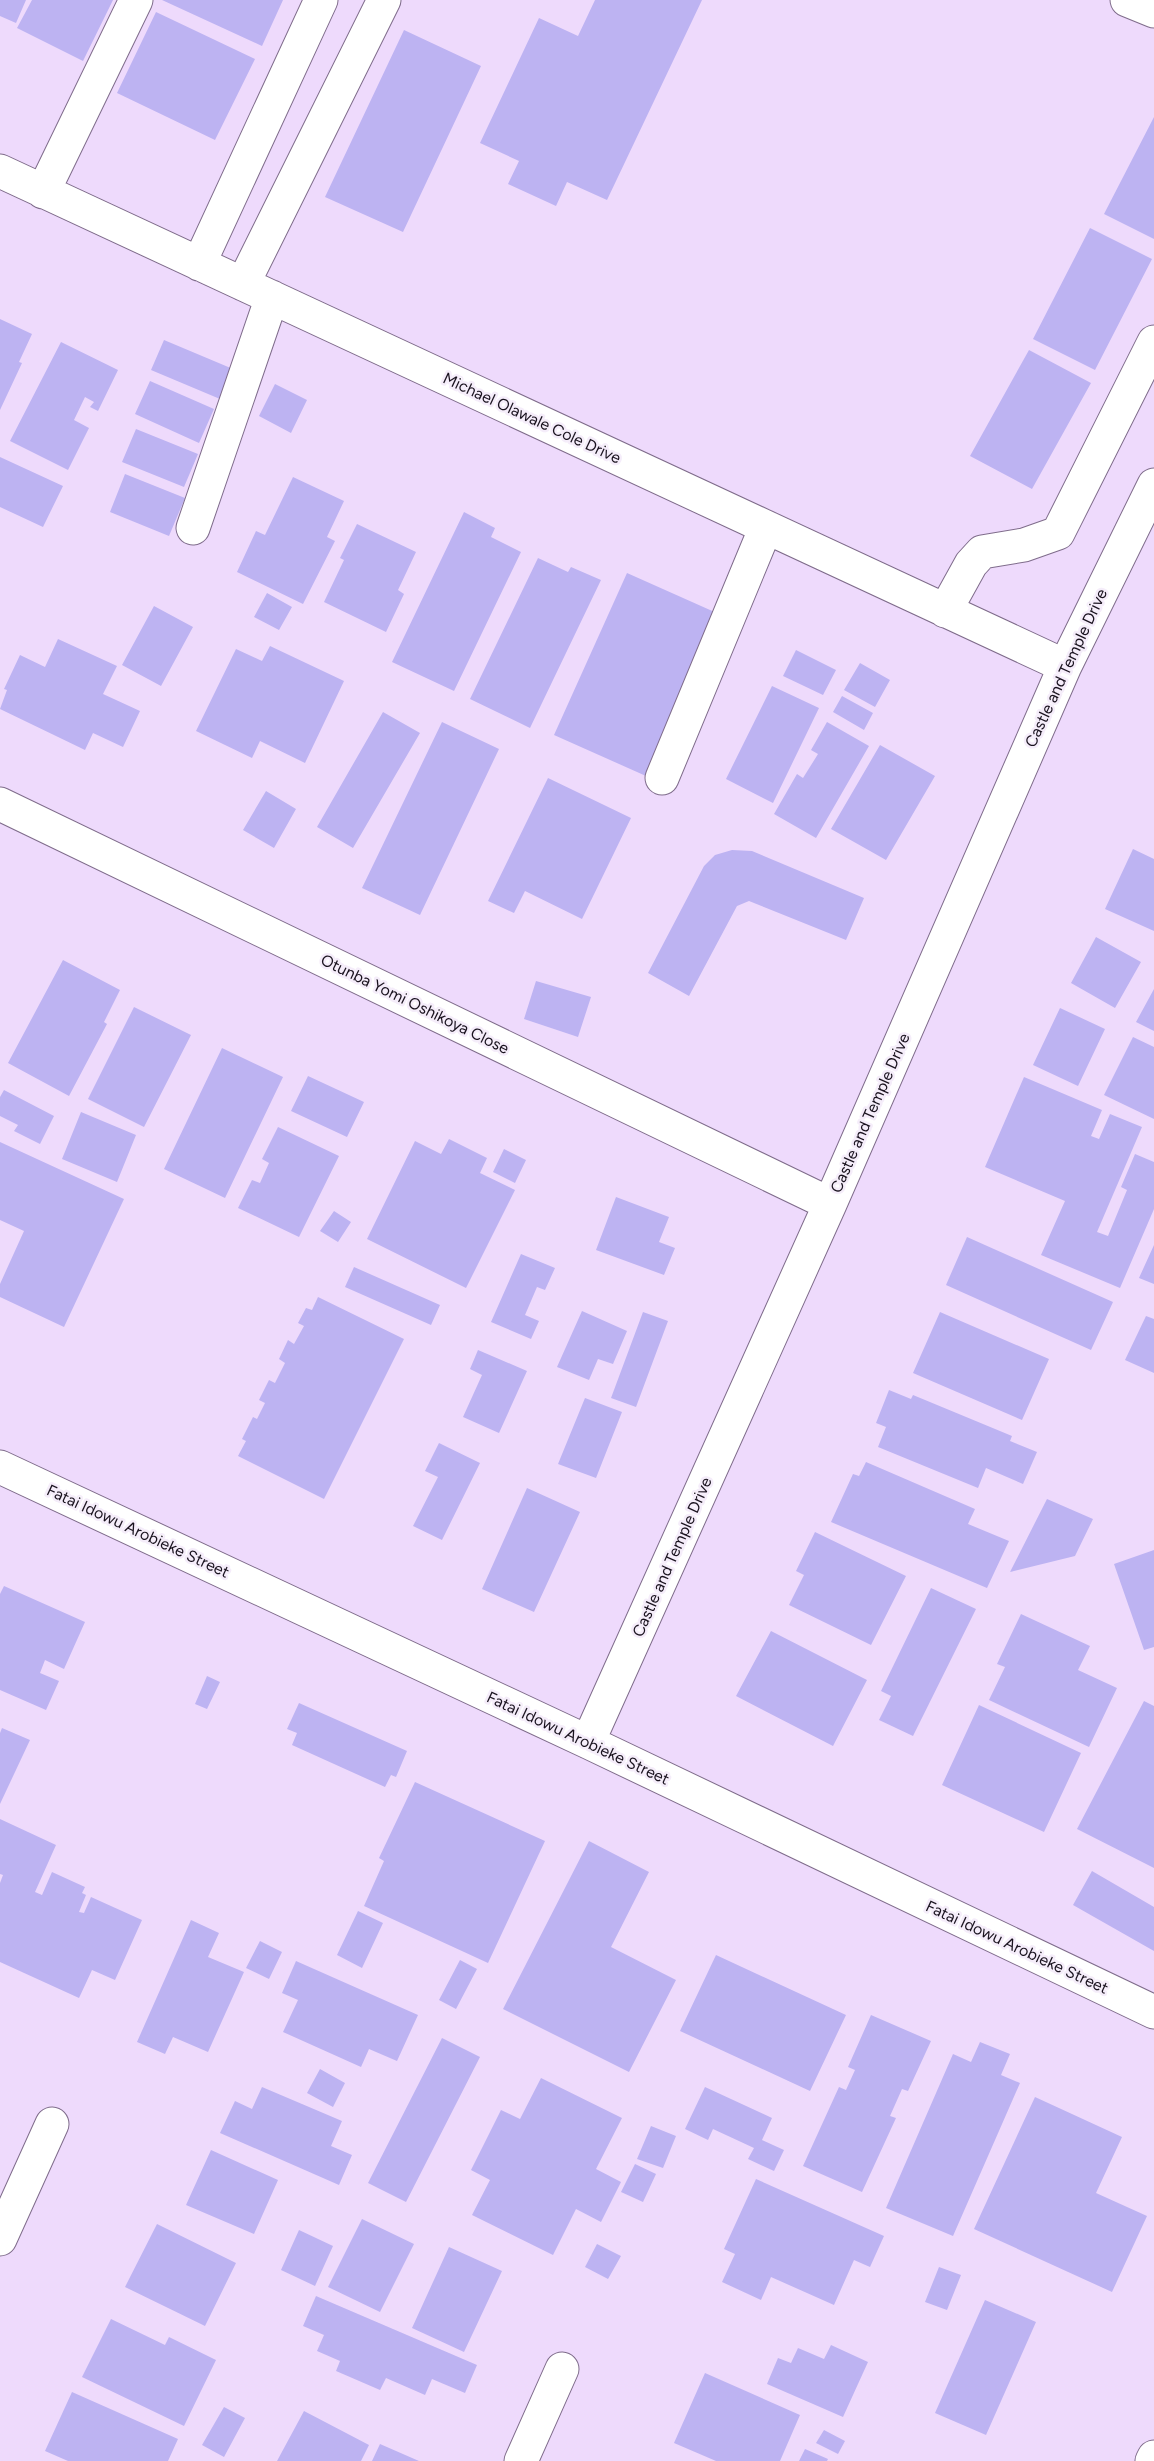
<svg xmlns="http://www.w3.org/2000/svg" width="1154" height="2461" font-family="Figtree,sans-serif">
<rect width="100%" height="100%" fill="#eedafc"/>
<path fill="#bdb3f2" d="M0 0H26L16 23 0 16Z
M32 0H113L83 61 17 28Z
M162 0H283L262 46Z
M595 0H702L607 200 567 182 556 206 508 184 519 161 480 143 539 18 578 36Z
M156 12 255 59 215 140 117 93Z
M404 30 481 66 403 232 325 197Z
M1154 117V239L1104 214Z
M1090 228 1152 259 1095 370 1033 339Z
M0 319 32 334 19 362 22 363 0 410Z
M164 340 233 369 220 399 151 370Z
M61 342 118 370 98 411 90 407 94 402 85 397 74 420 89 428 68 470 10 441Z
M1029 350 1091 383 1032 489 970 456Z
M150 381 214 409 199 443 135 414Z
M275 384 307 400 291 433 259 416Z
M136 429 198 454 184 487 122 462Z
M0 457 63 486 43 527 0 507Z
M125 474 185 498 169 536 110 512Z
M293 477 344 501 327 537 335 541 303 604 237 572 256 531 265 535Z
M464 512 495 528 491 537 521 552 454 691 392 662Z
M357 524 416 552 398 590 404 594 386 632 324 602 344 560 340 558Z
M538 558 568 572 571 567 601 580 530 728 470 699Z
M627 573 719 614 646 776 554 735Z
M267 593 292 607 279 630 254 617Z
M154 606 193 627 161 686 122 665Z
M58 639 117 666 103 694 140 711 123 747 93 733 85 750 0 709 7 690 4 689 20 655 45 667Z
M270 646 344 681 305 763 260 741 252 758 196 731 236 649 262 661Z
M796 650 836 670 823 695 783 676Z
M860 663 890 680 875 707 844 690Z
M772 686 819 708 773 803 726 779Z
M842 696 873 713 864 730 833 712Z
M383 712 420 733 353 848 317 827Z
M442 722 499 749 420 915 362 888Z
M827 722 869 746 816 838 774 814 797 774 803 778 818 754 811 750Z
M880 745 935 776 886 860 831 829Z
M548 778 631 818 582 919 525 891 514 913 488 901Z
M266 791 296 809 274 848 243 830Z
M1133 849 1154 859V931L1105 909Z
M732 850 752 851 864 898 846 940 749 901 737 906 689 996 648 973 704 866 715 855Z
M1096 937 1141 962 1115 1008 1071 983Z
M63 960 120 990 104 1022 107 1024 69 1096 8 1063Z
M536 981 591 997 578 1037 524 1019Z
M1154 989V1031L1136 1022Z
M134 1007 191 1035 144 1127 88 1099Z
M1060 1008 1105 1029 1078 1086 1033 1065Z
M1133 1037 1154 1047V1119L1104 1095Z
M222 1048 283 1077 225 1198 164 1169Z
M308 1076 364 1102 347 1137 291 1111Z
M1024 1077 1102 1110 1091 1136 1099 1139 1110 1114 1142 1127 1097 1232 1108 1236 1127 1190 1121 1187 1135 1154 1154 1162V1209L1120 1288 1041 1255 1065 1201 985 1167Z
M4 1090 54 1116 40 1144 14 1131 18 1125 0 1116V1097Z
M81 1112 136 1135 117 1182 62 1159Z
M278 1127 339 1156 299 1237 238 1208 252 1180 260 1183 269 1163 262 1159Z
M449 1139 487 1158 480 1173 515 1190 466 1288 367 1239 415 1141 441 1154Z
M0 1142 124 1199 64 1327 0 1297V1284L24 1231 0 1220Z
M504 1149 526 1160 515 1183 493 1172Z
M616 1197 669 1217 659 1242 675 1248 664 1275 596 1250Z
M334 1211 351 1222 338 1242 320 1231Z
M967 1237 1113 1302 1091 1350 946 1285Z
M1154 1245V1284L1139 1278Z
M521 1254 555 1268 545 1290 537 1287 525 1315 539 1321 531 1339 491 1322Z
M354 1267 440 1305 431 1325 345 1287Z
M318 1297 404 1339 324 1499 238 1456 246 1441 242 1439 253 1417 257 1419 265 1403 259 1400 269 1380 275 1383 285 1363 279 1359 288 1340 294 1344 304 1326 298 1323 306 1308 312 1310Z
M582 1311 627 1331 613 1364 598 1359 589 1380 557 1367Z
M643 1312 668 1321 636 1407 611 1398Z
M940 1312 1049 1359 1022 1420 913 1373Z
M1146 1316 1154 1319V1373L1125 1360Z
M478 1350 527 1371 499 1433 463 1417 482 1375 470 1369Z
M889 1390 911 1399 913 1395 1012 1436 1010 1441 1037 1452 1023 1484 986 1468 978 1488 878 1447 886 1427 876 1423Z
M585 1398 622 1412 596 1478 558 1464Z
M439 1443 480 1463 442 1540 413 1526 438 1477 425 1471Z
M866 1462 975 1509 968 1524 1009 1541 987 1588 831 1522 853 1474 859 1476Z
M527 1488 580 1512 534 1612 482 1589Z
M1047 1499 1093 1519 1075 1556 1010 1572Z
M815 1532 906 1576 871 1645 789 1605 804 1575 796 1571Z
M1154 1550V1647L1144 1650 1114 1564Z
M4 1586 85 1622 64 1669 45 1660 40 1673 59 1681 46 1710 0 1690V1594Z
M931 1588 976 1609 913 1736 879 1720 891 1696 881 1691Z
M1021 1614 1090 1646 1078 1670 1117 1688 1089 1747 989 1700 1005 1667 997 1664Z
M771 1631 867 1680 833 1746 736 1696Z
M207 1676 220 1682 207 1709 195 1704Z
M1144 1701 1154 1706V1868L1077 1829Z
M299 1703 407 1751 396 1777 391 1775 385 1787 292 1745 297 1733 287 1729Z
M979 1705 1081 1753 1044 1832 942 1785Z
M2 1728 30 1740 0 1804V1733Z
M415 1782 545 1841 488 1963 364 1906 384 1861 379 1858Z
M0 1819 56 1845 35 1892 42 1895 52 1872 85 1887 82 1893 86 1895 79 1912 84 1913 91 1897 142 1920 115 1980 92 1970 79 1998 0 1962V1883L3 1875 0 1874Z
M589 1841 649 1872 611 1947 676 1980 629 2072 503 2009Z
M1092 1871 1154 1907V1951L1073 1905Z
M358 1911 383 1923 362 1968 337 1955Z
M191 1920 219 1933 208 1957 244 1972 208 2052 173 2037 165 2054 137 2042Z
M260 1941 282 1952 269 1979 246 1968Z
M716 1955 846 2015 810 2091 680 2031Z
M460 1960 477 1969 456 2009 439 2000Z
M296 1961 418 2015 397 2061 369 2049 361 2067 283 2032 298 2000 282 1993Z
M871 2015 931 2041 908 2091 902 2089 890 2116 896 2118 862 2192 803 2166 839 2087 846 2090 855 2070 848 2067Z
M442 2038 480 2057 406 2202 368 2183Z
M980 2042 1010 2054 1001 2075 1020 2083 953 2236 886 2208 953 2054 971 2062Z
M320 2069 345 2083 333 2107 307 2093Z
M541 2078 622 2118 596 2169 621 2182 601 2222 576 2209 553 2255 472 2215 490 2180 471 2170 501 2110 520 2119Z
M262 2087 342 2121 331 2146 352 2155 339 2185 220 2133 235 2101 252 2109Z
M705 2087 772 2118 762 2140 784 2150 774 2171 748 2159 754 2148 713 2129 708 2140 685 2129Z
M1035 2097 1122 2137 1096 2193 1147 2216 1112 2292 974 2229Z
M651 2126 676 2136 663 2168 637 2159Z
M211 2150 278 2180 254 2234 186 2205Z
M635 2164 656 2174 643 2202 621 2192Z
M756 2179 884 2236 870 2267 854 2260 834 2305 771 2277 761 2300 722 2282 735 2254 724 2249Z
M362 2219 414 2244 380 2312 328 2287Z
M157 2224 236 2263 205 2326 125 2287Z
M299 2230 333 2246 315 2286 281 2270Z
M597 2244 621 2256 608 2279 585 2267Z
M449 2247 502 2271 464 2352 412 2328Z
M939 2267 961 2275 947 2310 925 2302Z
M316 2296 477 2365 465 2393 432 2379 425 2395 386 2378 380 2390 336 2371 340 2361 317 2351 324 2335 303 2326Z
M985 2300 1036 2322 986 2435 935 2413Z
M111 2319 165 2345 169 2337 216 2360 184 2426 82 2377Z
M831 2345 868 2362 843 2417 767 2384 778 2358 791 2363 798 2348 824 2359Z
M705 2373 800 2415 780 2461H716L674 2443Z
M72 2392 178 2439 168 2461H68L45 2451Z
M224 2407 245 2418 224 2457 202 2445Z
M304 2411 369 2445 361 2461H277Z
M824 2430 845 2441 838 2454 816 2443Z
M380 2444 419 2461H372Z
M805 2449 828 2459 827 2461H799Z"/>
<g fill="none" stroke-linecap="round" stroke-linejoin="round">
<defs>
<path id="minor" d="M1127 0 1154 11
M0 171 1065 666
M43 192 136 0
M199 264 321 0
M243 284 384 0
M193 528 272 297
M945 611 971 564 982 552 1024 545 1058 533 1154 342
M662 778 766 527
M0 804 830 1204
M0 1467 588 1742 1154 2012
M588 1742 830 1204 1065 666 1154 485
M0 2239 52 2124
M521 2461 562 2369
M1152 2461 1154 2457"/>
</defs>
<use href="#minor" stroke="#7f6c8b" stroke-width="35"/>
<use href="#minor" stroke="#fff" stroke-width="33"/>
</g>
<g text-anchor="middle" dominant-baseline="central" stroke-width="5" stroke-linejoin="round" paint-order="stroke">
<g font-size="16" fill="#19121e" stroke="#f5edfa">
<text transform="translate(532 418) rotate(25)">Michael Olawale Cole Drive</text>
<text transform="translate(1066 668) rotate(-65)">Castle and Temple Drive</text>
<text transform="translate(415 1004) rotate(26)">Otunba Yomi Oshikoya Close</text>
<text transform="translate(870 1113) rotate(-66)">Castle and Temple Drive</text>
<text transform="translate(138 1531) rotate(25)">Fatai Idowu Arobieke Street</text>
<text transform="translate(672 1557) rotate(-66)">Castle and Temple Drive</text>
<text transform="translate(578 1738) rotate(25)">Fatai Idowu Arobieke Street</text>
<text transform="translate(1017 1947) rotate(25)">Fatai Idowu Arobieke Street</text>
</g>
</g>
</svg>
